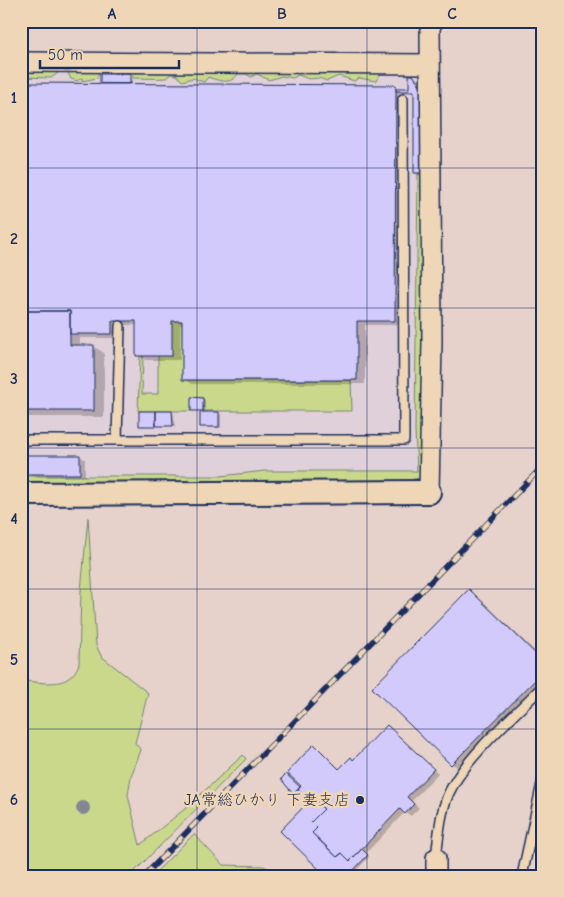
<svg xmlns="http://www.w3.org/2000/svg" width="564" height="897" font-family="'Comic Neue','Klee One',sans-serif">
<rect width="100%" height="100%" fill="#e6d2cb"/>
<filter id="ink" filterUnits="userSpaceOnUse"><feTurbulence type="fractalNoise" baseFrequency=".02" numOctaves="2"/><feDisplacementMap in="SourceGraphic" scale="10" xChannelSelector="R" yChannelSelector="G"/><feConvolveMatrix kernelMatrix="1 2 1 2 8 2 1 2 1" color-interpolation-filters="sRGB"/></filter>
<g filter="url(#ink)">
<path fill="#e0d0da" d="M21 68 426 71 422 478 417 482 21 484Z"/>
<path fill="#cad88c" stroke="#728475" d="M21 66 56 69 58 73 51 78 21 77Z
M66 69 120 71 99 73 97 78 82 81V78L77 81 71 79Z
M379 69 381 73 376 81 359 78 354 81 339 76 327 81 319 78 309 79 298 75 293 78 282 76 269 80 257 74 251 77 246 74H238C231 85 219 81 208 77L204 82 193 78 182 81 177 75 171 74 166 78C155 79 145 78 133 78L131 74 127 73 129 71Z
M418 173H426L422 478 413 479 410 484H21V476H221L265 471H417L415 431Z
M172 321H182L183 380H351L352 411H203V398L192 397 191 411H138L140 356H143L142 394H158V356Z
M88 517 96 645 101 656 148 693 135 743 141 750 131 776 128 795 140 845 186 808 243 755 246 759 130 876H21V678L22 681C45 682 69 690 79 664L81 591Z
M194 834 223 865 263 866 288 876H152Z"/>
<path fill="#0003" d="M130 75 132 76V85L395 86 400 89H410L413 76 419 80 423 86 429 176H420L415 173V93H404L403 325H365V384H192L184 379V325H180V360H146L137 355 138 325H120V338H80V346H93L104 353V417H21V84L101 85Z
M202 399 205 400V413L221 414V428L201 427V411L192 410Z
M172 412 174 414 175 426 141 425Z
M21 456H79L85 459V476H26L22 474 21 476Z
M21 526 24 528V543H21Z
M469 591 477 596 543 659V685L460 769 452 764 374 688Z
M388 726 438 773 412 801 419 808 411 816 405 812 366 853 369 857 351 876H328L312 800 300 790 296 794 294 793 289 777 301 789 314 746 341 770 351 759 355 761Z"/>
<path fill="#d3cafc" stroke="#1b2f5e" d="M100 74H130V84H100Z
M409 75H413L420 85H424V173H414V91H396V88H409Z
M21 83 396 85 395 321H357V380H182V321H172V356H136V321H112V334H70V311H21Z
M21 311H70V345H94V411H21Z
M191 397 203 398V411H191Z
M139 411H156V426H139Z
M156 411H172L173 426H156Z
M200 412H219V427H200Z
M21 455H80V474H21Z
M469 589 543 661V672L451 765 372 688Z
M387 725 434 769 407 797 414 804 405 814 400 809 350 861 342 853 337 857 312 833 317 828 311 822 324 809 310 796 308 799 298 790 301 786 287 773 314 744 339 769 351 757 353 760Z
M286 774 300 787 293 794 281 779Z
M312 798 324 809 311 822 317 828 312 833 337 857 342 853 350 861 362 849 368 855 348 876H326L280 831Z"/>
<g fill="none" stroke-linecap="round" stroke-linejoin="round">
<defs>
<path id="service" d="M21 440H404L403 99
M117 440 120 326
M436 858C439 834 440 808 452 787 471 752 515 715 543 686
M522 876 543 779"/>
<path id="minor" d="M21 62 430 64
M429 492 432 342 430 28 433 21
M436 876V858"/>
<path id="tertiary" d="M21 494 429 492"/>
</defs>
<use href="#service" stroke="#1b2f5e" stroke-width="12"/>
<use href="#minor" stroke="#1b2f5e" stroke-width="22"/>
<use href="#tertiary" stroke="#1b2f5e" stroke-width="26"/>
<use href="#service" stroke="#eed6b6" stroke-width="9"/>
<use href="#minor" stroke="#eed6b6" stroke-width="19"/>
<use href="#tertiary" stroke="#eed6b6" stroke-width="22"/>
<defs>
<path id="rail" d="M144 876 543 466"/>
</defs>
<use href="#rail" stroke="#1b2f5e" stroke-width="5.5"/>
<use href="#rail" stroke="#eed6b6" stroke-width="4" stroke-dasharray="11" stroke-linecap="butt"/>
</g>
<circle fill="#858693" cx="83" cy="808" r="7"/>
</g>
<path fill="none" stroke="#1b2f5e" stroke-width="1" stroke-opacity="0.55" d="M197 21V876M367 21V876M21 168H543M21 308H543M21 448H543M21 589H543M21 729H543"/>
<circle fill="#1b2f5e" stroke="#eed6b6" stroke-width="2" cx="360" cy="800" r="5"/>
<g text-anchor="middle" dominant-baseline="central" stroke-width="5" stroke-linejoin="round" paint-order="stroke">
<g font-size="16" fill="#1b2f5e" stroke="#eed6b6" text-anchor="end">
<text x="350" y="800">JA常総ひかり 下妻支店</text>
</g>
</g>
<rect width="564" height="897" fill="none" stroke="#eed6b6" stroke-width="55"/>
<path d="M40 60v8h139v-8" fill="none" stroke="#1b2f5e" stroke-width="2.5"/>
<text x="48" y="60" font-size="15" fill="#1b2f5e" stroke="#eed6b6" stroke-width="4" paint-order="stroke">50 m</text>
<rect x="28" y="28" width="508" height="842" fill="none" stroke="#1b2f5e" stroke-width="2"/>
<g font-size="16" text-anchor="middle" font-weight="bold" fill="#1b2f5e">
<text x="112" y="19">A</text>
<text x="282" y="19">B</text>
<text x="452" y="19">C</text>
<text x="14" y="103">1</text>
<text x="14" y="244">2</text>
<text x="14" y="384">3</text>
<text x="14" y="524">4</text>
<text x="14" y="665">5</text>
<text x="14" y="805">6</text>
</g>
</svg>
